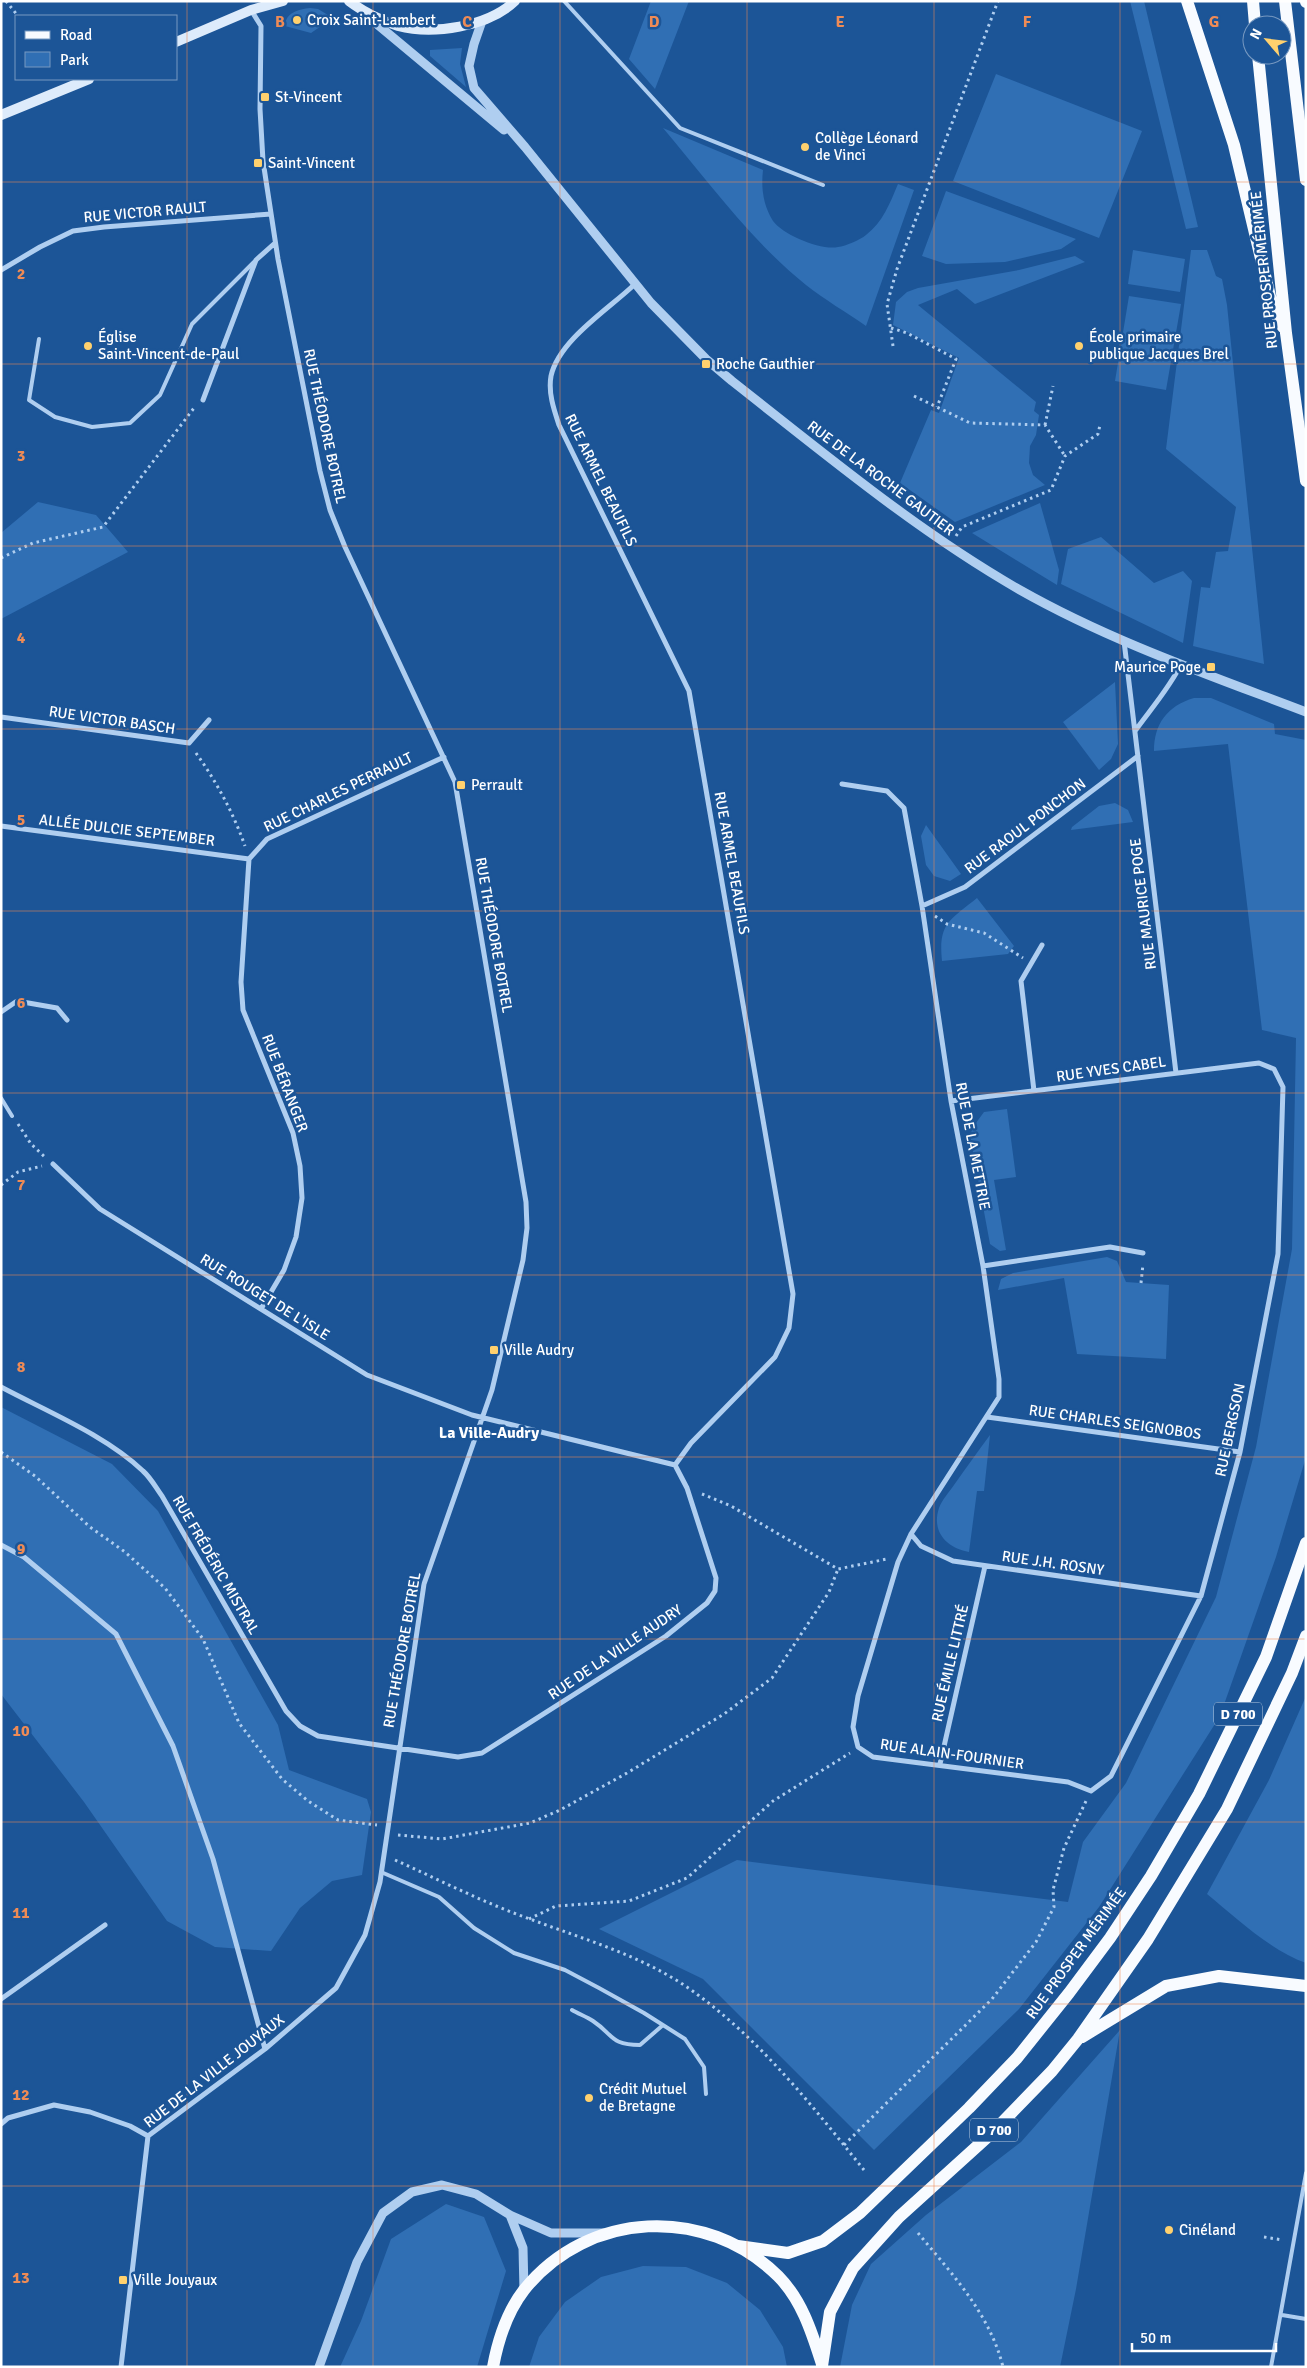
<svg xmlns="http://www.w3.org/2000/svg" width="1307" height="2368" font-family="Signika,sans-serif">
<rect width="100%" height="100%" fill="#1c5597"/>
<path fill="#306fb4" d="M651 1H689L655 89 629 59Z
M1130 1H1144L1198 227 1186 229Z
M310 8 318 9 333 18 311 33 285 26C285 13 299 9 310 8Z
M462 48 460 64 466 87 430 56V50Z
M996 74 1142 131 1099 238 953 181Z
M663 128 763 170C761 188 763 205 773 221 783 235 822 251 838 247 846 246 860 240 866 235 883 222 890 203 898 184L914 190 866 326C846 312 825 300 806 285 751 241 708 181 663 128Z
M946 191 1076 239 1061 249 1005 262 946 264 922 256Z
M1133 250 1185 259 1180 292 1128 284Z
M1191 250H1207L1216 276 1222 279 1227 305 1264 664 1193 646 1201 587 1210 588 1216 552 1228 551 1236 507 1166 449Z
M1075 256 1085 262 975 304 957 289 918 305 1036 402 1034 411 1039 415 1036 435 1030 446 1029 463 1033 475 1045 485 955 522 900 483 931 410 939 413 959 358 893 325 896 302 907 292 918 288 1019 270Z
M1129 296 1181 304 1166 390 1115 381Z
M38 502 96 515 128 552 1 619V533Z
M1040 503 1059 570 1057 585 972 533Z
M1101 537 1154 583 1183 571 1192 581 1183 643 1061 584 1068 549Z
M1115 682 1118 744 1111 759 1099 770 1063 722Z
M1194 698H1211L1274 724 1275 734 1306 740V1457L1276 1557 1220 1716 1099 1907 1019 2009 874 2150 703 1979 599 1929 737 1860 1068 1902 1083 1842 1126 1783 1216 1597 1256 1447 1292 1249 1296 1038 1262 1030 1228 744 1154 751C1154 724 1167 706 1194 698Z
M1115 803 1128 810 1133 822 1071 830 1072 827 1099 806Z
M926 825 961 874 950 881 934 876 926 865 921 836Z
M977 898 1014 946 1008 954 942 961C938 923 950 920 977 898Z
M1007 1109 1016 1177 994 1180 1006 1250 1000 1251 990 1244 970 1136 973 1127 984 1112Z
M1107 1257 1117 1261 1126 1282 1169 1285 1166 1359 1077 1354 1064 1278 998 1290 1001 1279 1013 1273Z
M1 1407 112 1464 158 1511 278 1725 289 1770 367 1799 371 1812 362 1875 332 1881 300 1908 271 1951 215 1947 167 1921 84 1802 1 1694Z
M990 1435 984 1491H977L969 1552C947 1548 931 1532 939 1508 942 1500 949 1492 954 1485 966 1468 978 1451 990 1435Z
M1306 1696V1963C1271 1951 1235 1917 1207 1894L1269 1780Z
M1120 2030 1076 2289 1060 2367H840L852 2305 871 2264 926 2215 1021 2142Z
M446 2204 484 2217 506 2271 477 2367H340L361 2321 391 2239Z
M643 2266 686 2267 727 2283 760 2310 783 2347 787 2367H529L539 2337 565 2302 601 2277Z"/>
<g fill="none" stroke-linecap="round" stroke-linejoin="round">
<path stroke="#afcef0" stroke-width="3" stroke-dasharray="2.5 4" stroke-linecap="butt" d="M6 1 18 16
M891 328 907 333 956 359 937 407
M893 346 887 304 897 269 998 1
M914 396 970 423 1045 425 1065 456
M1045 425 1053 386
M956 536 962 527 1051 490 1065 456 1098 434 1100 425
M1 558 33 543 103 527 194 408
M196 753C216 781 233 812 245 846
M935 916 947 924 984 933 1023 958
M18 1124 31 1144 46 1158
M1 1185 18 1172 42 1166
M1141 1283 1143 1264
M1 1452 35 1476 90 1527 125 1552 165 1588 203 1639 239 1723 282 1779 308 1801 338 1820 377 1825
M702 1494 731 1506 838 1569 887 1559
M398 1835 442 1839 530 1823 560 1810 627 1773 724 1714 772 1678 829 1592 838 1569
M395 1860C440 1880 484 1903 530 1919 588 1941 648 1957 698 1995 763 2043 814 2108 864 2170
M529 1919 556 1906 629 1901 687 1878 773 1801 850 1753
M844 2145 992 1999 1036 1942 1054 1907 1053 1890 1064 1848 1086 1801
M918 2233C952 2274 990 2314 1003 2367
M1264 2237 1283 2240"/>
<path stroke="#afcef0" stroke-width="4" d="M564 1 680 128 823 185
M39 339 29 400 55 417 92 427 130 423 160 395 192 324 254 262
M1 1098 12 1116
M381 1872 439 1897 474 1928 514 1953 565 1970 599 1988 644 2013 685 2039 704 2067 706 2094
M572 2010C579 2014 587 2017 593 2021 614 2035 610 2045 640 2045L663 2025
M1282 2315 1306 2319
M1271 2367 1306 2173"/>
<path stroke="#afcef0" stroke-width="5" d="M1 270 40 247 73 231 104 227 271 214
M635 284C609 309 559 340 551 376 548 393 554 410 559 425L689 691 793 1294 789 1328 775 1357 691 1443 675 1465
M203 400 256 260 275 243
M1124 641 1176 1073
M1 717 189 743 209 720
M1135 731C1150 710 1171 686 1181 664
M842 784 887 791 904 808 922 906 951 1101 983 1266 999 1379V1397L911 1534 898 1562 858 1696 853 1727 858 1747 873 1757 1068 1782 1091 1791 1111 1776 1201 1596 1240 1452 1278 1254 1283 1087 1274 1069 1259 1063 951 1101
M1 826 249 859
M249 859 241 982 243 1010 293 1133 300 1166 302 1198 296 1237 284 1270 261 1309
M249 859 267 839 444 757
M922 906 965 887 1138 756
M1 1012 17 1001 57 1008 67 1020
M1034 1091 1021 981 1042 945
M53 1164 100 1209 367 1375 472 1415 675 1465
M983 1266 1110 1247 1143 1253
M1 1387C48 1412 105 1435 143 1471 151 1478 156 1488 162 1496L286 1711 300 1726 318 1736 458 1757 482 1753 666 1636 707 1603 715 1591 716 1578 687 1488 675 1465
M987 1417 1240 1452
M911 1534 921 1546 953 1561 1201 1596
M1 1545 24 1557 116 1634 173 1746 213 1859 265 2049
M940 1764 985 1566
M1 1999 105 1925
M1 2124 8 2118 54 2105 90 2112 130 2126 148 2136
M121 2367 148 2136 265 2049 336 1988 365 1935 380 1882 424 1584 492 1390 523 1260 527 1228 526 1202 455 782 345 547 330 510 320 471 278 259 263 161 260 109 261 26 251 10"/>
<path stroke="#afcef0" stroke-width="9" d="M366 15 504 130
M482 21 474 44 469 66 474 88 525 147 651 303 706 359 732 381C825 454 917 531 1020 590 1110 641 1209 675 1306 712
M510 2215 523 2248 524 2291
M319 2367 357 2262 383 2213 412 2192 442 2185 476 2194 510 2215 551 2233H604"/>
<path stroke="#ddebfb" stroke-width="10" d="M349 1C362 11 382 21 398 26 433 35 488 27 515 1
M176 42 251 10 283 1
M1 115 89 79"/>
<path stroke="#f8fbff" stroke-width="12" d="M1187 1 1234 145 1273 309 1283 327
M1253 1 1255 25
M1285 1 1306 180
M1306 1V2
M1258 55 1286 333 1306 481
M1082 2037 1166 1986 1219 1976 1306 1986
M738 2246 788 2253 823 2241 860 2213 969 2108 1017 2058 1069 1993 1110 1938 1151 1876 1199 1794 1266 1657 1306 1543
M822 2366 830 2312 853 2268 899 2217 994 2131 1052 2071 1078 2039 1148 1939 1227 1809 1292 1673 1306 1636
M493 2367C498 2340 507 2312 524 2290 588 2210 706 2205 778 2276 802 2300 812 2333 822 2364"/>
</g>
<path fill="none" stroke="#ef8b55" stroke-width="1" stroke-opacity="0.55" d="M187 1V2367M373 1V2367M560 1V2367M747 1V2367M934 1V2367M1120 1V2367M1 182H1306M1 364H1306M1 546H1306M1 729H1306M1 911H1306M1 1093H1306M1 1275H1306M1 1457H1306M1 1639H1306M1 1822H1306M1 2004H1306M1 2186H1306"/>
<g fill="#ffd16e" stroke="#1c5597" stroke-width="2">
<circle cx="297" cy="20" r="5"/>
<rect x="260" y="92" width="10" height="10" rx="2.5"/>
<circle cx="805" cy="147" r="5"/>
<rect x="253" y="158" width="10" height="10" rx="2.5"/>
<circle cx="88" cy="346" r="5"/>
<circle cx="1079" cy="346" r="5"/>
<rect x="701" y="359" width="10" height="10" rx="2.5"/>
<rect x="1206" y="662" width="10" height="10" rx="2.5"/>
<rect x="456" y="780" width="10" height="10" rx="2.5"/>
<rect x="489" y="1345" width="10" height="10" rx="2.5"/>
<circle cx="589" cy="2098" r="5"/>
<circle cx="1169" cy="2230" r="5"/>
<rect x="118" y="2275" width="10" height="10" rx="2.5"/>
</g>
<g text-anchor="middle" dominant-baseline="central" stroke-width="5" stroke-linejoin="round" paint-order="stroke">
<g fill="#1c5597" stroke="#bbcce0" stroke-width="1">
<rect x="1214" y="1702.5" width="48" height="23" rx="4"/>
<rect x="970" y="2118.5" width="48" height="23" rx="4"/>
</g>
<g font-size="14" font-weight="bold" fill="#fff">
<text x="1238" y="1714">D 700</text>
<text x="994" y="2130">D 700</text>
</g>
<g font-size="15" fill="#fff" stroke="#1c5597" text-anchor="start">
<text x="307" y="20">Croix Saint-Lambert</text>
<text x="275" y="97">St-Vincent</text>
<text x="815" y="138">Collège Léonard<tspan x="815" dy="17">de Vinci</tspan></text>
<text x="268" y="163">Saint-Vincent</text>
<text x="98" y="337">Église<tspan x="98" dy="17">Saint-Vincent-de-Paul</tspan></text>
<text x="1089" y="337">École primaire<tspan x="1089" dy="17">publique Jacques Brel</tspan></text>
<text x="716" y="364">Roche Gauthier</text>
<text x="1201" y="667" text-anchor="end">Maurice Poge</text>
<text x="471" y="785">Perrault</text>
<text x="504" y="1350">Ville Audry</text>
<text x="599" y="2089">Crédit Mutuel<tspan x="599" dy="17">de Bretagne</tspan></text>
<text x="1179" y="2230">Cinéland</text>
<text x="133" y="2280">Ville Jouyaux</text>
</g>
<g font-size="15" fill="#fff" stroke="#1c5597">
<text transform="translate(145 212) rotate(-5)">RUE VICTOR RAULT</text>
<text transform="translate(1264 270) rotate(-96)">RUE PROSPER MÉRIMÉE</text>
<text transform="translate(325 426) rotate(78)">RUE THÉODORE BOTREL</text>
<text transform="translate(881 478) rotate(37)">RUE DE LA ROCHE GAUTIER</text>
<text transform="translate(601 480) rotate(64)">RUE ARMEL BEAUFILS</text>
<text transform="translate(112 720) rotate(8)">RUE VICTOR BASCH</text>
<text transform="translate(338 792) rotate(-26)">RUE CHARLES PERRAULT</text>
<text transform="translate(1025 826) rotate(-37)">RUE RAOUL PONCHON</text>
<text transform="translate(127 830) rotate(7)">ALLÉE DULCIE SEPTEMBER</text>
<text transform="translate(732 863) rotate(80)">RUE ARMEL BEAUFILS</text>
<text transform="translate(1143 904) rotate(-97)">RUE MAURICE POGE</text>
<text transform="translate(494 935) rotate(80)">RUE THÉODORE BOTREL</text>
<text transform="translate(1111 1069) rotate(-8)">RUE YVES CABEL</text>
<text transform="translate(285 1083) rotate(69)">RUE BÉRANGER</text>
<text transform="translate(973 1146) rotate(79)">RUE DE LA METTRIE</text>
<text transform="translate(265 1297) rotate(32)">RUE ROUGET DE L'ISLE</text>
<text transform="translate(1115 1422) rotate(8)">RUE CHARLES SEIGNOBOS</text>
<text transform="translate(1230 1430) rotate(-78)">RUE BERGSON</text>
<text transform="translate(1053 1563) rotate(8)">RUE J.H. ROSNY</text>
<text transform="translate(216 1565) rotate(60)">RUE FRÉDÉRIC MISTRAL</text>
<text transform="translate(402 1650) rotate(-80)">RUE THÉODORE BOTREL</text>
<text transform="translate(615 1652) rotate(-34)">RUE DE LA VILLE AUDRY</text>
<text transform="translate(950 1663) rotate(-77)">RUE ÉMILE LITTRÉ</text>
<text transform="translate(952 1754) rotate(8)">RUE ALAIN-FOURNIER</text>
<text transform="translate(1076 1953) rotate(-54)">RUE PROSPER MÉRIMÉE</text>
<text transform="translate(214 2071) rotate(-38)">RUE DE LA VILLE JOUYAUX</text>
</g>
<g font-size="16" font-weight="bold" fill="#fff" stroke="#1c5597">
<text x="489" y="1433">La Ville-Audry</text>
</g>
</g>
<g font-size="16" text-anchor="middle" font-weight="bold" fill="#ef8b55" stroke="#1c5597" stroke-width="5" stroke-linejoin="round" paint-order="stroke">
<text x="280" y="27">B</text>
<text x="467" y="27">C</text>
<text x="654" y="27">D</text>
<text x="840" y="27">E</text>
<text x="1027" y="27">F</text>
<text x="1214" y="27">G</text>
<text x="21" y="279">2</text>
<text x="21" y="461">3</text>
<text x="21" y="643">4</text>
<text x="21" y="825">5</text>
<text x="21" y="1008">6</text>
<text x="21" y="1190">7</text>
<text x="21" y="1372">8</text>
<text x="21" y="1554">9</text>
<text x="21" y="1736">10</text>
<text x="21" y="1918">11</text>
<text x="21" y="2100">12</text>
<text x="21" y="2283">13</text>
</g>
<rect width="1307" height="2368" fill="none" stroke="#ffffff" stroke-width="5"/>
<rect x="15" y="15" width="162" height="65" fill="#1c5597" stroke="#7799c1"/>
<rect x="25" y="31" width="25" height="8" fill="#f8fbff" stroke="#7799c1"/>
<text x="60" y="40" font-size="15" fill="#ffffff">Road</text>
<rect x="25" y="52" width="25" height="15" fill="#306fb4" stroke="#7799c1"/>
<text x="60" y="65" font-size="15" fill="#ffffff">Park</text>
<g transform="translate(1267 40) rotate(298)"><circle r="24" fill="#1c5597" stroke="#7799c1"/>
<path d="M0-4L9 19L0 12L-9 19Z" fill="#ffd16e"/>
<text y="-8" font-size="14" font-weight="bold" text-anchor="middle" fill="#ffffff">N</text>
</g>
<path d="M1132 2343v8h144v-8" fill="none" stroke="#ffffff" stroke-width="2.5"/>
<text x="1140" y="2343" font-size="15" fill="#ffffff" stroke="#1c5597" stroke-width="4" paint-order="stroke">50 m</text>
</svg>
